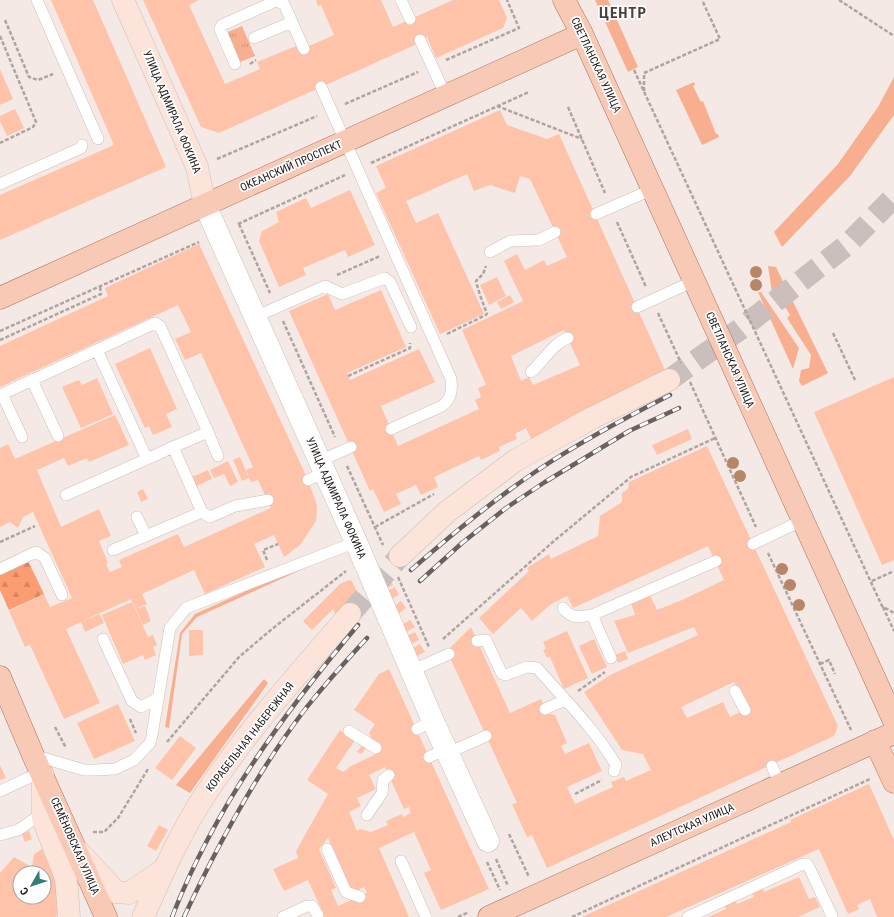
<svg xmlns="http://www.w3.org/2000/svg" width="894" height="917" font-family="'Roboto Condensed',sans-serif">
<defs>
<pattern id="forest-firs" width="22" height="20" patternUnits="userSpaceOnUse"><rect width="22" height="20" fill="#fc9c71"/><path d="M5 1l3.5 6h-7zM16 11l3.5 6h-7z" fill="#d88661"/></pattern>
<pattern id="park-tufts" width="24" height="20" patternUnits="userSpaceOnUse"><rect width="24" height="20" fill="#f7af8f"/><path d="M3 7l-1-3M5 7V3M7 7l1-3M15 17l-1-3M17 17v-4M19 17l1-3" fill="none" stroke="#d3967b"/></pattern>
</defs>
<rect width="100%" height="100%" fill="#f5e9e5"/>
<path fill="#f7af8f" d="M595 0H608L638 67 628 72Z
M894 77V115L850 176 782 247 774 232 838 164 878 107Z
M694 82 695 85 693 86 701 102 703 101 716 134H718L719 137 702 145 676 90Z
M768 266 776 267 828 373 802 386 799 381 801 370 809 368 811 355 787 318 790 315 777 293H772Z
M758 292H761L799 348 793 369Z
M315 560 316 563 197 617 182 634 169 728 165 727 180 633 195 614Z
M264 679 268 683 190 793 176 785Z"/>
<path fill="url(#forest-firs)" d="M28 561 44 594 9 610 0 590V574Z"/>
<path fill="url(#park-tufts)" d="M242 26 255 56 240 62 228 32Z"/>
<path fill="#ffc3a9" fill-rule="evenodd" d="M51 0H93L166 167 0 240V195L114 145Z
M143 0H199L189 5 225 84 260 69 257 62 296 46 298 51 334 35 321 5 318 6 316 0H381L393 27 453 0H499L507 18 503 28 436 58 427 37 416 41 417 44 219 133 201 127Z
M0 69 13 99 0 105Z
M15 109 24 128 7 136 0 121V116Z
M500 110 507 125 547 139 559 134 669 379 532 441 526 428 515 434 517 439 499 447 500 451 481 460 479 456 434 477 438 487 421 495 416 485 396 494 401 504 384 512 373 489 370 491 289 311 328 294 335 310 381 290 406 347 347 373 350 380 419 349 435 382 381 406 398 446 479 409 475 400 481 397 478 388 486 385 462 330 523 301 504 261 517 254 525 270 544 260 547 266 567 257 530 179 520 176 515 193 490 185 474 191 467 174 406 201 416 223 438 213 484 314 440 334 376 193 386 188 376 166ZM564 330 580 365 533 385 529 377 521 381 511 356Z
M350 190 375 245 348 257 345 250 303 268 306 275 279 287 259 241 262 231 279 222 276 212 306 198 311 208Z
M199 244 308 480 317 505 316 521 300 545 284 557 274 535 254 544 265 567 205 594 194 570 142 594 147 604 136 609 131 599 82 621 100 614 104 623 85 632 81 622 66 629 100 703 64 719 30 645 25 647 9 611 44 594 50 607 72 598 33 512 23 517 18 528 10 522 0 527V448L8 444 15 459 115 415 129 445 89 462 87 458 68 466 64 458 37 470 61 527 99 509 111 536 99 541 108 563 106 564 110 572 122 567 119 560 178 534 184 547 271 508 258 480 251 482 246 470 253 467 201 353 185 360 175 339 191 332 178 305 0 387V346L108 296 105 288Z
M497 277 506 296 489 305 480 285Z
M510 295 514 302 501 309 497 302Z
M150 348 177 409 166 414 172 427 153 435 149 426 145 428 115 364Z
M894 377V560L882 565 814 412Z
M97 378 113 414 81 428 62 387 79 380 82 385Z
M688 429 692 439 657 455 652 445Z
M707 446 838 726 834 736 547 868 532 835 527 837 512 804 517 803 447 651 471 627 510 713 541 699 547 713 555 715 567 743 561 746 565 754 589 743 602 771 567 787 575 804 613 787 611 782 624 777 626 781 651 770 643 754 622 750 584 692 612 674 698 635 694 627 628 653 614 621 635 615 630 600 649 593 657 610 682 600 724 580 708 546 573 608 567 596 551 604 532 621 521 608 493 634 479 618 529 571 527 568 549 554 551 559 598 536 600 516 622 502V493L628 489 629 482ZM734 682 747 709 730 717 723 702 687 718 681 707Z
M240 457 249 478 242 481 233 460Z
M228 461 238 482 230 486 224 474 214 478 210 470Z
M208 470 212 479 194 487 190 478Z
M143 489 148 499 141 502 137 492Z
M389 577 393 585 384 590 379 583Z
M349 580 352 581 363 606 337 618 333 609 312 630 303 621 340 584Z
M395 587 399 595 389 600 385 592Z
M401 601 406 608 397 615 392 608Z
M132 602 148 637 153 635 157 645 153 647 156 655 145 660 143 655 123 664 102 615Z
M145 606 151 621 143 625 136 609Z
M410 620 415 627 405 633 401 625Z
M189 630H203V655L189 656Z
M567 631 588 678 564 689 550 657 547 658 543 650 546 649 543 642Z
M415 632 419 640 409 645 405 637Z
M594 639 607 667 592 674 579 646Z
M420 644 425 652 415 657 411 649Z
M625 651 628 659 618 663 615 655Z
M389 669 489 889 441 910 424 873 431 870 414 832 379 848 409 917H314L323 913 308 880 284 891 273 869 298 858 296 851 328 794 307 780 340 730 355 740 336 768 343 772 351 766 378 753 369 733 375 724 354 710 379 674ZM385 767 404 809 409 807 411 813 403 817 402 814 386 821 388 825 371 832 360 829 357 831 349 812 361 806 357 798 376 789 369 775ZM328 838 353 893 364 887 367 893 338 906 331 890 336 888 319 849Z
M118 704 135 741 94 759 77 723Z
M180 736 196 748 172 780 155 768Z
M362 745 366 748 361 754 357 752Z
M0 765 6 778 0 780Z
M869 784 894 840V917H877L870 899 857 905 859 909 848 914 819 849 666 917H582L791 822 790 820Z
M159 825 168 830 156 851 147 846Z
M29 831 32 839 25 842 22 834Z
M42 849 57 884 58 910 56 917H0V873L14 857 32 867 34 854ZM20 873H44V897H20Z
M799 877 809 899 815 897 820 907 798 917H708L726 909 725 906 736 901 737 904 754 897 752 894 763 889 764 892Z"/>
<g fill="none" stroke-linecap="round" stroke-linejoin="round">
<path stroke="#cabfbc" stroke-width="22" stroke-dasharray="22 11" stroke-linecap="butt" d="M669 380 739 330 848 244 894 197
M350 614 400 556"/>
<defs>
<path id="lane" d="M37 0 98 139
M401 0 410 19
M254 38 292 22 304 49
M420 40 446 96
M235 64 220 29 222 25 276 1 284 4 292 22
M321 87 451 379C452 390 452 398 442 406L391 429
M0 184 81 148 82 145
M596 214 653 189
M490 252 510 241 539 240 555 232
M637 307 694 281
M255 317 325 286 342 294 385 278 390 282 411 327
M97 350 155 323 160 326 208 432 173 447
M531 372C543 362 552 344 568 338
M32 380 58 436
M2 394 22 437
M0 395 97 350 147 459 173 447 202 512 210 517 235 506 268 500
M208 432 218 456
M320 461 351 447
M308 480 325 472
M66 495 147 459
M137 517 146 536
M753 544 803 520
M113 550 202 512
M0 569 36 552 45 558 62 595
M563 608C571 619 580 617 592 615L716 561
M592 615 611 658
M103 639 132 701 141 707 157 699
M477 641 486 640 502 674 506 675 527 667 537 668C564 699 595 729 616 765L614 771
M411 671 449 654
M735 691 745 710
M545 709 565 700
M417 729 433 721
M349 731 376 748
M448 753 486 736
M33 755 84 770H96L115 769 134 760 150 743 152 735 170 628 186 608 356 542
M429 757 446 749
M772 766 780 785
M0 791 41 772
M367 815 382 793 383 780 389 775
M0 835 18 830 43 813
M327 849 346 892 360 897
M401 861 426 917
M283 917 307 906H312L318 915
M688 917 803 864H807L809 867 832 916"/>
<path id="street" d="M205 205 356 542 433 721 488 841"/>
<path id="secondary" d="M123 0 197 167 205 205
M400 556 448 511 516 460 592 418 669 380
M43 775V819L66 878 69 917
M79 852 116 892 129 893 165 869
M143 917C161 877 179 835 203 798 245 733 299 673 350 614"/>
<path id="primary" d="M564 0 582 34 894 721
M0 298 582 34
M0 677 33 755 106 917
M875 741 894 782
M489 917 894 733"/>
</defs>
<use href="#lane" stroke="#cabfbb" stroke-width="12"/>
<use href="#street" stroke="#cabfbb" stroke-width="23"/>
<use href="#secondary" stroke="#cabfbb" stroke-width="23"/>
<use href="#primary" stroke="#a9745d" stroke-width="23"/>
<path stroke="#aea4a1" stroke-width="2.5" stroke-dasharray="4 2" stroke-linecap="butt" d="M839 0 894 36
M5 20 29 77 38 80 53 74
M0 36 36 122 33 127 0 143
M446 60 519 28 507 0
M250 64 256 60
M634 70 882 606 894 613
M644 91V73L720 39 702 0
M345 104 418 72
M497 106 582 139
M568 107 605 193
M217 159 317 116
M371 163 529 92
M617 222 646 287
M238 224 345 175
M239 224 270 293
M337 275 380 256
M658 313 681 363
M283 321 335 437
M0 331 199 242
M833 333 855 380
M447 334 486 315 487 313C484 307 477 287 476 281L483 274 486 266
M0 340 101 294 100 286
M348 376 410 348V343
M690 382 756 527
M347 466 383 545
M375 527 434 494
M0 542 35 526
M768 553 851 730
M267 560 263 550 278 544
M398 577 429 647
M872 581 894 571
M883 607 894 631
M443 639 554 541 631 477 715 438
M820 664 829 660 835 674
M578 691 605 672
M130 719 136 733
M55 727 66 748
M167 742 239 657 272 629 346 571
M575 794 602 780
M93 832H104L118 818 148 769
M509 834 529 877
M496 859 508 886
M487 862 500 890
M458 917 469 912
M572 917 870 779"/>
<use href="#lane" stroke="#fff" stroke-width="11"/>
<use href="#street" stroke="#fff" stroke-width="22"/>
<use href="#secondary" stroke="#fce4da" stroke-width="22"/>
<use href="#primary" stroke="#f8c9b5" stroke-width="22"/>
<defs>
<path id="rail" d="M411 570C451 535 493 500 538 470 580 442 625 418 670 395
M420 581 462 543 506 508 545 482 629 431 679 408
M172 917C215 807 283 714 358 625
M184 917C217 846 256 774 303 712 323 686 345 662 367 638"/>
</defs>
<use href="#rail" stroke="#68615f" stroke-width="4.5"/>
<use href="#rail" stroke="#fff" stroke-width="3" stroke-dasharray="9" stroke-linecap="butt"/>
</g>
<g fill="#b88567">
<circle cx="756" cy="272" r="6"/>
<circle cx="756" cy="285" r="6"/>
<circle cx="733" cy="463" r="6"/>
<circle cx="740" cy="476" r="6"/>
<circle cx="782" cy="569" r="6"/>
<circle cx="790" cy="585" r="6"/>
<circle cx="799" cy="605" r="6"/>
</g>
<g text-anchor="middle" dominant-baseline="central" stroke-width="3.5" stroke-linejoin="round" paint-order="stroke">
<g font-size="11" fill="#1d1917" stroke="#fff">
<text transform="translate(596 65) rotate(65)">СВЕТЛАНСКАЯ УЛИЦА</text>
<text transform="translate(172 112) rotate(67)">УЛИЦА АДМИРАЛА ФОКИНА</text>
<text transform="translate(291 166) rotate(-24)">ОКЕАНСКИЙ ПРОСПЕКТ</text>
<text transform="translate(730 360) rotate(66)">СВЕТЛАНСКАЯ УЛИЦА</text>
<text transform="translate(336 498) rotate(66)">УЛИЦА АДМИРАЛА ФОКИНА</text>
<text transform="translate(250 737) rotate(-52)">КОРАБЕЛЬНАЯ НАБЕРЕЖНАЯ</text>
<text transform="translate(692 825) rotate(-24)">АЛЕУТСКАЯ УЛИЦА</text>
<text transform="translate(75 846) rotate(66)">СЕМЁНОВСКАЯ УЛИЦА</text>
</g>
<g font-size="15" font-weight="bold" letter-spacing="1" fill="#4a413d" stroke="#fff">
<text x="623" y="13">ЦЕНТР</text>
</g>
</g>
<g transform="translate(32 885) rotate(231)"><circle r="19" fill="#ffffff" stroke="#a5a3a2"/>
<path d="M0-3L7 15L0 10L-7 15Z" fill="#337c7b"/>
<text y="-6" font-size="11" font-weight="bold" text-anchor="middle" fill="#1d1917">С</text>
</g>
</svg>
